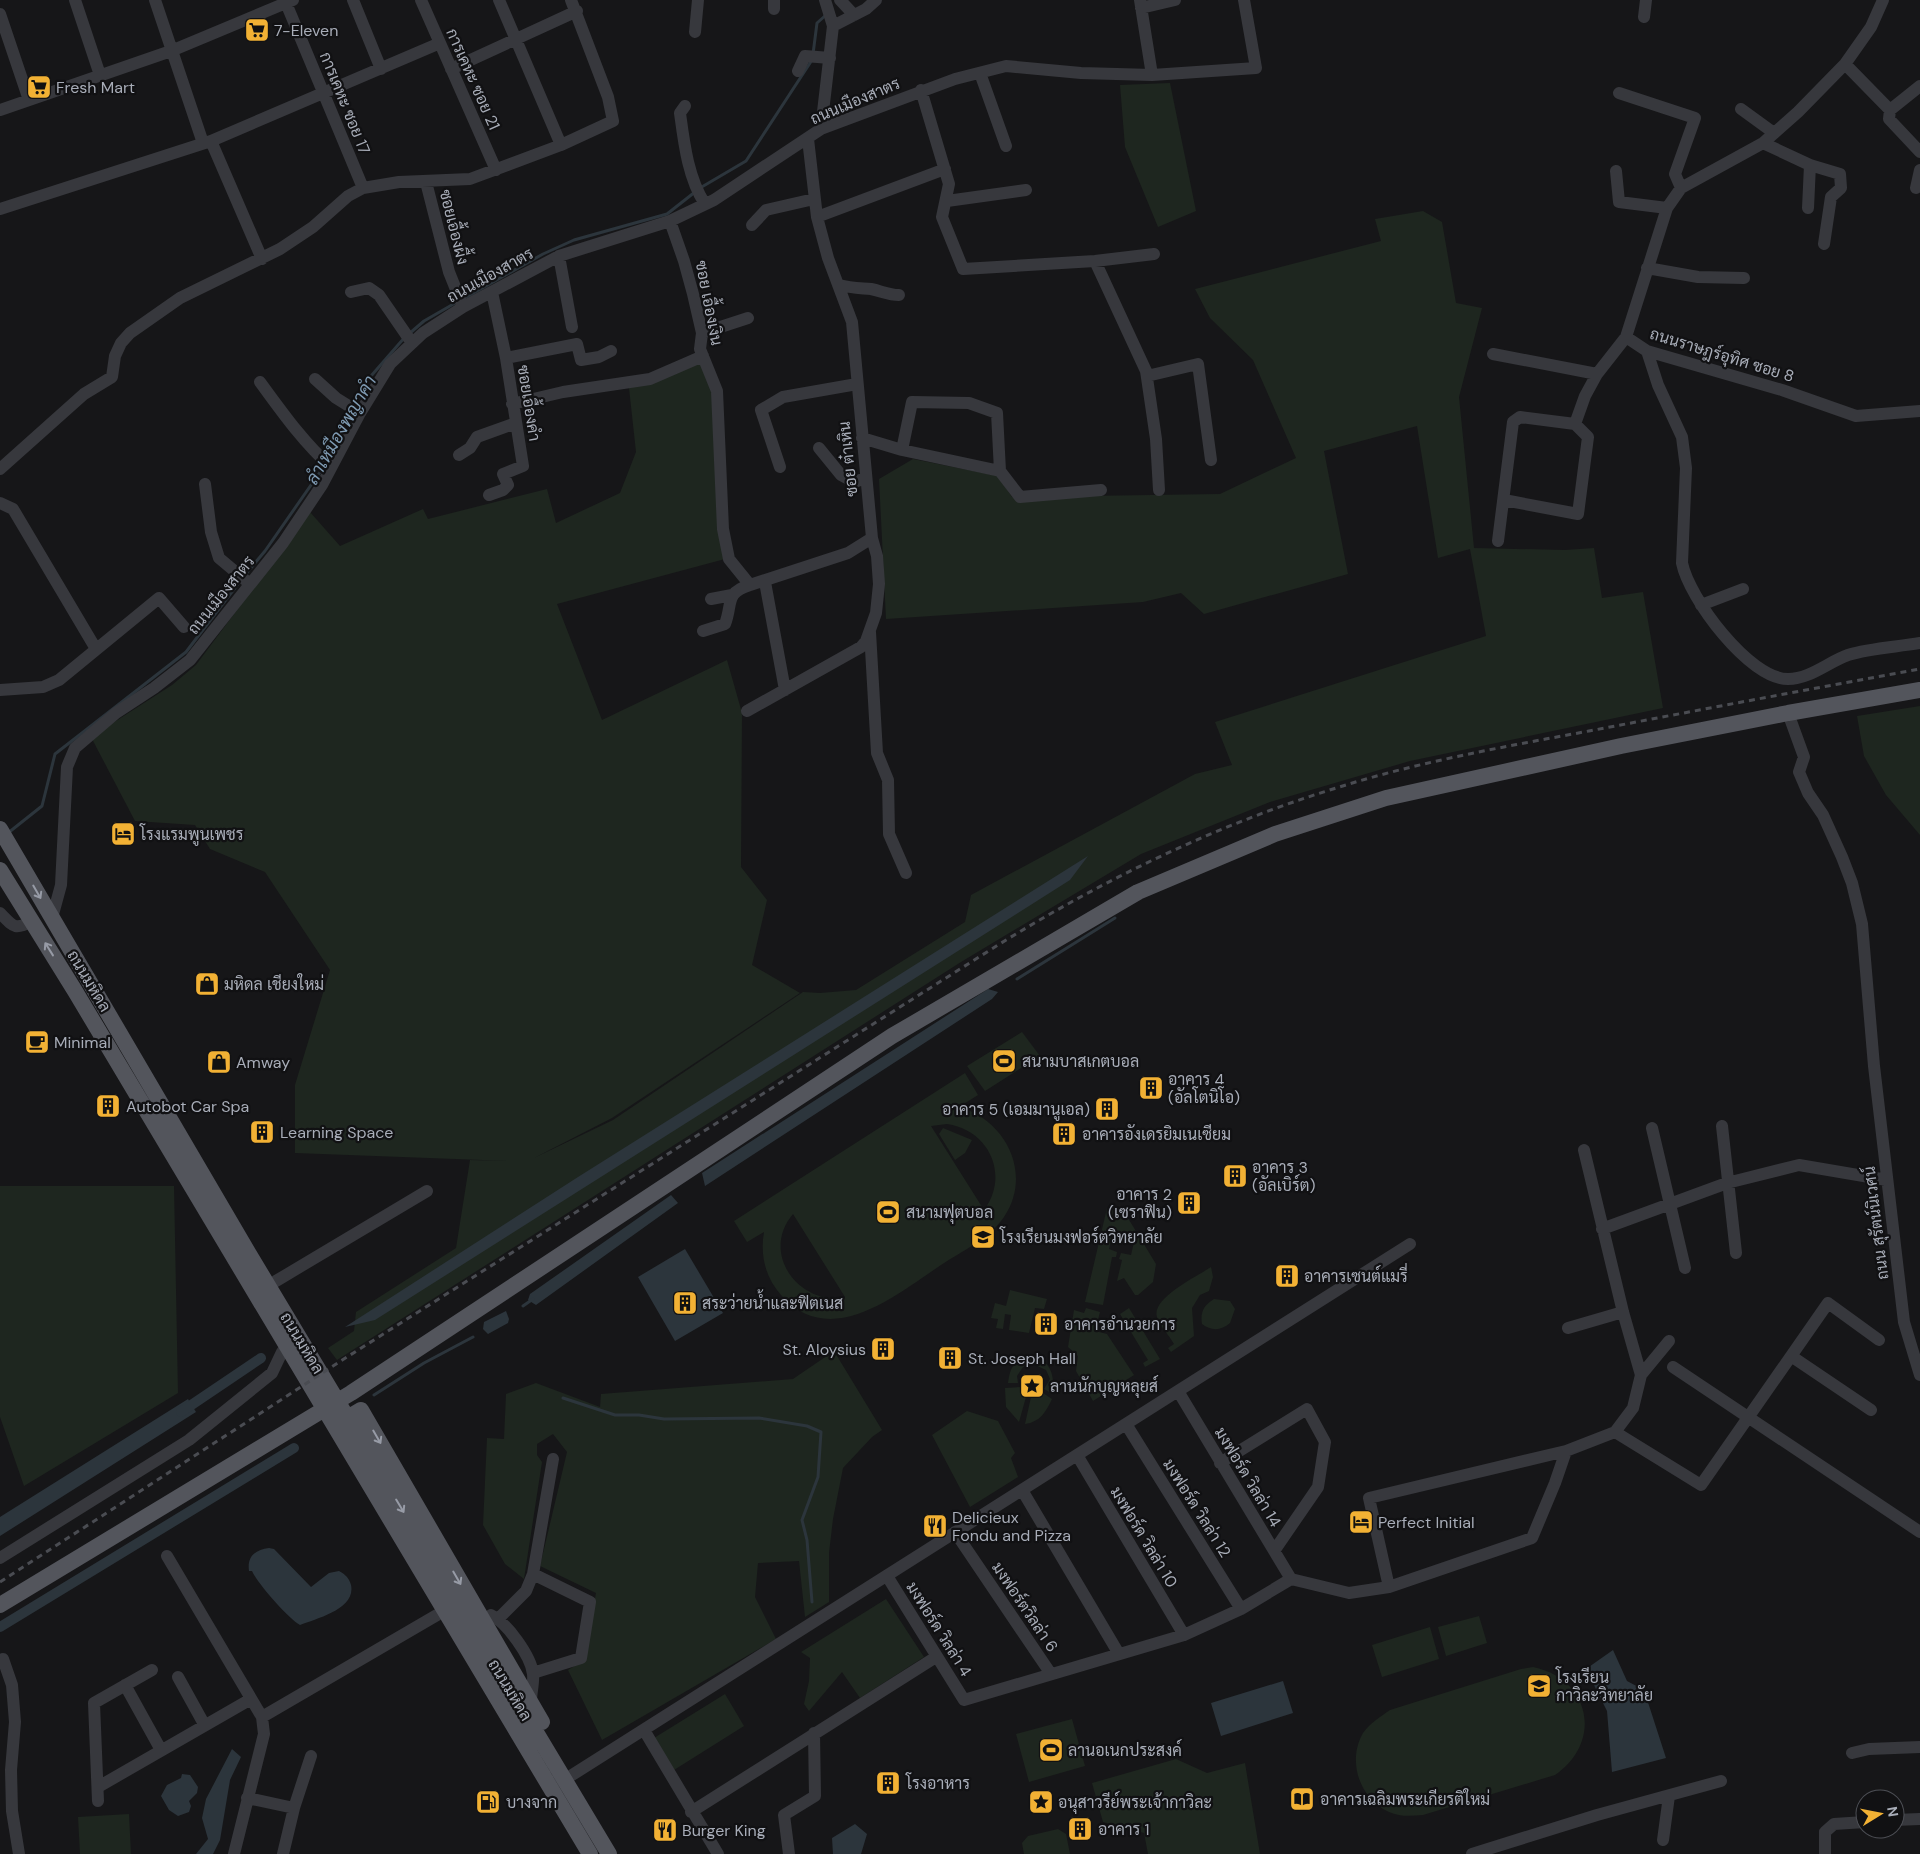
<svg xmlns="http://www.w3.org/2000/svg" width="1920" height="1854" font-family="'DM Sans',Sarabun,sans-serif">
<rect width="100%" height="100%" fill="#161618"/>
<path fill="#1e261f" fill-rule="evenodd" d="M1170 83 1196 211 1158 227 1125 147 1120 85Z
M1423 211 1442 222 1456 303 1482 308 1459 397 1474 548 1565 550 1594 548 1602 598 1643 592 1663 708 1410 761 1270 802 1141 854 961 962 337 1360 328 1348 354 1331 356 1312 456 1248 470 1160 509 1161 295 1153V1085L330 970 265 872 210 849 195 825 135 821 91 737 172 685 196 665 310 512 340 546 423 509 428 519 547 489 556 523 620 493 636 452 629 388 701 361 715 393 725 559 557 604 602 720 727 660 742 713 741 867 767 900 752 965 800 993 612 1118 534 1158 613 1120 803 992 820 993 856 990 965 922 971 895 1195 774 1232 765 1215 722 1486 636 1470 549 1438 558 1417 426 1324 451 1348 574 1204 614 1181 593 1143 602 886 619 879 479 913 459 998 476 1012 497 1220 494 1296 458 1253 360 1210 318 1195 289 1381 241 1375 219Z
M1920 706V835L1886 795 1864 756 1857 716Z
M1022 1032 1040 1056 985 1091 967 1066Z
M965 1073 978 1095 959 1107C1006 1120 1033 1174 1004 1217 989 1239 962 1251 941 1265 896 1295 830 1351 781 1295 765 1277 760 1255 764 1232L747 1242 734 1221ZM947 1124C989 1130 1010 1175 984 1210L931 1126ZM793 1214 845 1297V1298C798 1305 760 1253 793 1214Z
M943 1128 972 1140 965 1153 955 1160 939 1134Z
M0 1186H174L178 1393 24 1486 0 1417Z
M1120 1205 1156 1264 1153 1282 1138 1295H1135L1124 1278 1117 1281 1122 1260 1119 1259 1121 1253 1131 1255 1135 1238 1113 1232 1109 1249 1117 1252 1116 1257H1112L1103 1305 1085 1302 1107 1208 1118 1211Z
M1211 1267 1213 1277 1209 1291 1200 1295 1192 1308 1194 1336 1171 1352 1168 1348 1174 1344C1169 1335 1160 1326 1157 1317 1151 1298 1198 1276 1211 1267Z
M1010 1290 1047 1299 1044 1309 1035 1308 1029 1333 1009 1330 1011 1315 1005 1314 1003 1329 996 1328 998 1319 991 1318 995 1303 1006 1306Z
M1214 1299 1230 1301 1235 1309 1230 1323C1221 1331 1211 1331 1202 1324 1200 1312 1204 1305 1214 1299Z
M1086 1308 1100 1312 1095 1331 1107 1334 1134 1375 1093 1401 1076 1371 1078 1356 1068 1347 1074 1310 1084 1313Z
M1129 1308 1160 1359 1145 1367 1143 1363 1148 1360 1120 1314Z
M834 1351 882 1430 872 1437 843 1468 833 1519 829 1553V1602L805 1617 799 1561 758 1563 755 1597 776 1639 602 1740 568 1670 584 1660 596 1593 540 1566 567 1452 553 1434 537 1444V1455L542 1462 524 1579 505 1564 483 1525 487 1438 504 1439 506 1394 536 1383 600 1407 601 1394 793 1379Z
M1035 1357C1053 1363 1054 1378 1053 1394L1044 1389 1050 1379 1046 1370 1033 1364 1023 1367 1017 1376 1018 1383H1008C1010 1367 1015 1356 1035 1357Z
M1022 1387 1025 1390 1023 1394 1026 1397 1019 1422 1006 1407 1005 1388Z
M1040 1391 1052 1399C1046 1412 1040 1422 1025 1424L1031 1397Z
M967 1411 998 1421 1015 1453 1011 1458 1018 1477 970 1507 932 1435Z
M886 1599 924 1657 860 1698 842 1672 809 1711 804 1704 809 1681 810 1658 801 1652Z
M1479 1616 1487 1643 1446 1656 1438 1627Z
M1430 1627 1439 1659 1382 1677 1372 1645Z
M1533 1667C1591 1679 1603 1742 1555 1775L1423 1815C1411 1816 1400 1817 1389 1812 1359 1798 1347 1761 1363 1733 1370 1723 1380 1717 1390 1710L1521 1669Z
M725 1694 744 1726 674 1770 654 1738Z
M1072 1719 1085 1766 1029 1782 1016 1734Z
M1176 1759 1207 1773 1245 1763 1260 1854H1148L1144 1833 1103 1822 1092 1783Z
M129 1814 131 1854H80L78 1817Z
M1058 1829 1066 1834 1070 1854H1024L1022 1843 1028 1836Z"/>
<path fill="#2c353c" d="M1088 856 1070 880 375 1320 345 1327 578 1177Z
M988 989 998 992 992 999 705 1186 702 1173Z
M671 1195 678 1203 536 1305 528 1300 530 1294Z
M685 1249 723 1313 675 1341 638 1277Z
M506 1311 509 1319 508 1323 488 1334 483 1329 484 1322Z
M188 1399 196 1412 0 1536V1517Z
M269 1548 274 1549 311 1587 329 1573 339 1571C345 1574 349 1578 351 1585 356 1609 317 1618 300 1625 288 1618 258 1584 252 1571H249C247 1556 255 1550 269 1548Z
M1613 1650 1627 1681 1644 1690 1666 1758 1612 1772 1607 1711 1586 1669Z
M1283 1681 1293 1713 1221 1736 1211 1703Z
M232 1749 241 1757 230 1780 220 1840 213 1854H196L208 1839 202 1818 206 1799Z
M182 1774 190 1775 198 1787 197 1793 189 1801 191 1806 189 1812 178 1816 169 1810 161 1796 167 1785 181 1778Z
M855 1824 867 1834 861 1854H833L832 1838Z"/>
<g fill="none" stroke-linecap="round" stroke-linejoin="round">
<path stroke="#2c353c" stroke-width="3" d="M813 54 817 23 826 15
M700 188 746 161 812 60
M463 299 543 254 574 240 667 214 695 192
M410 333 424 321 457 302
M354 406 371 376 405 337
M328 459 351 411
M245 575 265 551 325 465
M8 833 42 806 55 754 186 652 241 580
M1017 979 1115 918
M523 1306 533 1299
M374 1395 424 1363 473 1337
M563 1398 615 1415H639L664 1419 759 1418 807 1426 821 1432 818 1477 802 1520 807 1540 812 1602"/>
<path stroke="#2c353c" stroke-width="10" d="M181 1412 261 1358
M0 1627 294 1448"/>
<path stroke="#37383d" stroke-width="12" d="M75 0 100 75
M155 0 203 143
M353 0 381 69
M421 0 496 170
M499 0 561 145
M840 0 854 15
M1140 0 1152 75
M286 3 363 188
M1141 8 1175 0
M774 9V0
M0 14 29 100
M1644 17 1646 0
M833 26 866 9 876 0
M695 32 698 0
M1845 64 1890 110 1920 86
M451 69 577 11
M798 71 805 56 830 58
M980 73 1006 146
M921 90 949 184 942 217 963 269 1095 261 1154 254
M1619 93 1695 118 1675 174 1681 188
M685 106 680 113C684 143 688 178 705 204
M1741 109 1774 133
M0 110 171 51 293 0
M1890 110 1889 119 1920 152
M821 129 833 26 825 0
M211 141 262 259
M1763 143 1810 165 1840 174 1841 188 1831 197 1824 244
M1616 171 1619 202 1667 208
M426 182 449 272 463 307
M1916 188 1920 170
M947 201 1026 190
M1808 208 1810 165
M0 209 211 141 440 43
M817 217 945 169
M670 221 684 261 693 294 702 333 700 349 717 391 723 529 729 559 750 585 848 553 872 538
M752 225 766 210 814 199
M559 256 572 327
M1095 261 1146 371 1156 439 1159 490
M1647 268 1698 277 1744 278
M839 285C851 288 860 288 871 289 881 291 889 295 899 295
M351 292 369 288 379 295 412 343
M702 333 748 318
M1626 337 1647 351 1782 390 1856 416 1920 411
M1647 351 1658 385 1682 437 1686 468 1682 563C1689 598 1749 679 1788 679 1810 679 1828 662 1848 655 1870 648 1897 647 1920 643
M1493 354 1597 374
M506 358 577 344 581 360 599 357 611 351
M1147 376 1198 364 1211 460
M315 379 336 398 360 413
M260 382C282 412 303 442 331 467
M512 404 563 392 650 379 703 356
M1575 424 1585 396 1597 374 1626 337 1667 208 1681 188 1763 143 1798 112 1845 64 1871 27 1883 0
M862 438 902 450 1000 471 1020 497 1101 490
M819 448 841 475 854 482 866 478
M902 450 912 402 969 403 997 413 1000 471
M459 455 470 448 477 437 516 423
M780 467 761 410 783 397 857 384
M0 469 84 394 112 377 115 356 121 343 130 333 180 298 280 249 313 227 348 196 363 188 399 182 470 179 561 145 613 121 608 97 571 0
M205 484 211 532 219 558 250 584
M489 495 503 490 508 485 503 474 523 466 506 358 492 292
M0 503 13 509 96 649
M1498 541 1513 422 1520 417 1575 424 1588 437 1578 514 1504 500
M765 582 785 690
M711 599 732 595
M1701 605 1743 589
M703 631 725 624C733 604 724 593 750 585
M870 632 877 753 888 780 889 834 906 873
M0 690 43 687 59 680 159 598 184 627
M747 711 861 647 866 641 876 613 879 584 877 556 872 538 852 322 828 258 817 217 808 139
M1788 713 1804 757 1799 772 1808 793 1823 815 1842 857 1852 883 1862 924 1874 1066 1904 1322 1920 1375
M0 913C13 926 14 931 32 921
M52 918 61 885 67 767 75 748 116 713 154 688 190 660 283 543 322 485 360 413 390 364 423 333 463 307 559 256 670 221 714 200 821 129 955 79 1006 66 1081 73 1152 75 1256 68 1244 0
M1722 1126 1736 1253
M1652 1128 1685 1268
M1602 1229 1727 1183 1799 1165 1887 1180
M276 1281 427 1191
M1568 1328 1623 1312
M1791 1356 1871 1410
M1673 1367 1920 1532
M1641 1375 1669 1341
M1178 1391 1291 1579
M1126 1424 1241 1609
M1615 1432 1701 1485 1828 1303 1879 1340
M1077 1455 1184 1635
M1220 1463 1307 1409 1325 1442 1318 1487 1274 1551
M1022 1490 1119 1654
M955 1532 1051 1674
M167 1556 262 1717 264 1734 234 1854
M0 1558 189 1440 272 1373 282 1352
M887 1576 964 1700 1184 1635 1241 1609 1291 1579 1349 1593 1389 1587 1532 1538 1555 1483 1566 1451 1615 1432 1633 1408 1641 1375 1623 1312 1584 1150
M1389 1587 1369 1498 1566 1451
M491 1615C507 1623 531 1656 533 1674 534 1682 531 1693 531 1701
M498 1619 526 1591 533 1574 553 1459
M0 1660 3 1659 12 1685 15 1722 11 1770 12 1811 19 1854
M533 1673 581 1658 590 1602 533 1574
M178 1677 204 1724
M125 1685 161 1750
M262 1717 437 1615
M644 1730 718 1854
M1852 1753 1869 1749 1920 1747
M572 1775 1410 1244
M98 1787 251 1699
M247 1798 294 1808
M98 1801 94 1703 152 1670
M691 1812 936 1657
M1895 1820 1920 1819
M1663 1840 1669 1796
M283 1854 294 1808 311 1756
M789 1854 784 1815 815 1796 814 1733
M1472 1854 1597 1815 1721 1781
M1825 1854V1832L1834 1824 1865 1822"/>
<path stroke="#53555c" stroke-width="16" d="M0 829 249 1254 609 1854
M0 870 75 991 590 1854
M339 1423 361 1410 542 1722
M0 1605 351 1393 892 1036 1138 892 1275 834 1386 798 1621 746 1788 713 1920 690"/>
<path stroke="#4a4c52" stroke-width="3" stroke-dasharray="6 5" stroke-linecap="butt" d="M0 1582 347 1357 998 945C1103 880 1214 826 1333 789 1417 762 1503 747 1589 731 1699 710 1810 689 1920 669"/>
</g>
<defs><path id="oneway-shaft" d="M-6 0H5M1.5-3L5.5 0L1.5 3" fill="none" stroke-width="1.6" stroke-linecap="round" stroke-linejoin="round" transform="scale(1.25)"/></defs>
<g stroke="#979ba6">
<use href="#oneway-shaft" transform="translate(37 892) rotate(60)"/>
<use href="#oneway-shaft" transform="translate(49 949) rotate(-122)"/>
<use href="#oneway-shaft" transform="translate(377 1437) rotate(60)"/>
<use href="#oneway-shaft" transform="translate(400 1506) rotate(59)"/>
<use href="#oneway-shaft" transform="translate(457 1578) rotate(60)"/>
</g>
<defs>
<symbol id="supermarket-square" viewBox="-11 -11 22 22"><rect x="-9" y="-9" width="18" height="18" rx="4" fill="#f2b134" stroke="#111113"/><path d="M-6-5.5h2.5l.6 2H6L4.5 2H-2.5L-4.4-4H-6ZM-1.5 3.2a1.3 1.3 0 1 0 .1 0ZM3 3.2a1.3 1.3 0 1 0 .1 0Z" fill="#111"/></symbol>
<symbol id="hotel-square" viewBox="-11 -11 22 22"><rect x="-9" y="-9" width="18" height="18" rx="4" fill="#f2b134" stroke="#111113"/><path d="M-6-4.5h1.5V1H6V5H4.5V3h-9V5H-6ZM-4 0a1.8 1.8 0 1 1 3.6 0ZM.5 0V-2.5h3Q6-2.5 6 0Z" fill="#111"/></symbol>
<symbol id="shop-square" viewBox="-11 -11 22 22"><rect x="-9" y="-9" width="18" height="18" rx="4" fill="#f2b134" stroke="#111113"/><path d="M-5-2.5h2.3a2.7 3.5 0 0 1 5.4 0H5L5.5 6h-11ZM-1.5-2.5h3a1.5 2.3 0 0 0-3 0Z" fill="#111"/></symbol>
<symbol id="cafe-square" viewBox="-11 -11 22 22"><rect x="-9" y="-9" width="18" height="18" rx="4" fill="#f2b134" stroke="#111113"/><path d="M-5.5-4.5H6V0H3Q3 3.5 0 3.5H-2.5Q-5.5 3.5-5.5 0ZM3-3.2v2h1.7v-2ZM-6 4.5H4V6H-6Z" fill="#111"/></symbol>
<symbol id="stadium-square" viewBox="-11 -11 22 22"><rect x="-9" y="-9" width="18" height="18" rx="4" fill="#f2b134" stroke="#111113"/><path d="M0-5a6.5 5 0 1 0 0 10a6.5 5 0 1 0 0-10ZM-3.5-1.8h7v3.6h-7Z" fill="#111"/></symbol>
<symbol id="building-square" viewBox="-11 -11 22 22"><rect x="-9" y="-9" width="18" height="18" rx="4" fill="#f2b134" stroke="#111113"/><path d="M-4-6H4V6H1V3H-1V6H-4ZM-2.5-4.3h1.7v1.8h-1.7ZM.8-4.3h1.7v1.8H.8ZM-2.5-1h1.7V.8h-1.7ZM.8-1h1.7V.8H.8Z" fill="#111"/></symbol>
<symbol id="school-square" viewBox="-11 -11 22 22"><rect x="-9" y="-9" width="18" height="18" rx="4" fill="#f2b134" stroke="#111113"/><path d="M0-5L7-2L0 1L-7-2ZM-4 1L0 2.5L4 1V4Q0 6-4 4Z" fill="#111"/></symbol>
<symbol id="sight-square" viewBox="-11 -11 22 22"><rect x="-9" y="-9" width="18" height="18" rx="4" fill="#f2b134" stroke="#111113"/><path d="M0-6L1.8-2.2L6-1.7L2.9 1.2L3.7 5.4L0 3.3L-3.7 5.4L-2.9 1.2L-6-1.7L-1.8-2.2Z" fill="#111"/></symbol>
<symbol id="restaurant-square" viewBox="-11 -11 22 22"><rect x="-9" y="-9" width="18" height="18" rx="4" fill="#f2b134" stroke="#111113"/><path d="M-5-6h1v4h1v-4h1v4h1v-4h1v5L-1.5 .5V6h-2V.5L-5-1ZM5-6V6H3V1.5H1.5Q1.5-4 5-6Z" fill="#111"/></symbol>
<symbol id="library-square" viewBox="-11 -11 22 22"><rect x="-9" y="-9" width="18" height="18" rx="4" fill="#f2b134" stroke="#111113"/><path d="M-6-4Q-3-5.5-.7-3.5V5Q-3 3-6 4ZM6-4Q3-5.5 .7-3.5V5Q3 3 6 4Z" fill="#111"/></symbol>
<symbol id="fuel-square" viewBox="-11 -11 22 22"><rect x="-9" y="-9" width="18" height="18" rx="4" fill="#f2b134" stroke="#111113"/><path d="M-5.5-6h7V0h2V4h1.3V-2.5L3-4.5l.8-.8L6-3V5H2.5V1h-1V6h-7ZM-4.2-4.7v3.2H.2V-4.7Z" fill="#111"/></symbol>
</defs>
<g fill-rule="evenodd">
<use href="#supermarket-square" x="243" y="16" width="28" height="28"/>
<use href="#supermarket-square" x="25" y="73" width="28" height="28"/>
<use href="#hotel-square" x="109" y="820" width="28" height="28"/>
<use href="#shop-square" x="193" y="970" width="28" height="28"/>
<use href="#cafe-square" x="23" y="1028" width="28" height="28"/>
<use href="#stadium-square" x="990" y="1047" width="28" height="28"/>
<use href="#shop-square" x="205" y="1048" width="28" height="28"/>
<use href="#building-square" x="1137" y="1074" width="28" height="28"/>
<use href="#building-square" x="94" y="1092" width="28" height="28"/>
<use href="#building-square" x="1093" y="1095" width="28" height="28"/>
<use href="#building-square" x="248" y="1118" width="28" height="28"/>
<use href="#building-square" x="1050" y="1120" width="28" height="28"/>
<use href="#building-square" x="1221" y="1162" width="28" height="28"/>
<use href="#building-square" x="1175" y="1189" width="28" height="28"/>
<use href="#stadium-square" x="874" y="1198" width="28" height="28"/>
<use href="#school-square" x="969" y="1223" width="28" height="28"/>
<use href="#building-square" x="1273" y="1262" width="28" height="28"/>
<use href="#building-square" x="671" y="1289" width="28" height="28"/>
<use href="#building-square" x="1032" y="1310" width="28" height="28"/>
<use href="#building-square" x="869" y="1335" width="28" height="28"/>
<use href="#building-square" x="936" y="1344" width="28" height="28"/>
<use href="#sight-square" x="1018" y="1372" width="28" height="28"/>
<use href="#hotel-square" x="1347" y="1508" width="28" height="28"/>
<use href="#restaurant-square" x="921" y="1512" width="28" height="28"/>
<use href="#school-square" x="1525" y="1672" width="28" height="28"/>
<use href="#stadium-square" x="1037" y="1736" width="28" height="28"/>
<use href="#building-square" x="874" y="1769" width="28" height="28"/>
<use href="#library-square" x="1288" y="1785" width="28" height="28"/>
<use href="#fuel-square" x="474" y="1788" width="28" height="28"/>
<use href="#sight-square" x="1027" y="1788" width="28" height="28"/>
<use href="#building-square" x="1066" y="1815" width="28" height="28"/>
<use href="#restaurant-square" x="651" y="1816" width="28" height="28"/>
</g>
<g text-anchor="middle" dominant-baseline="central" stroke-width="4.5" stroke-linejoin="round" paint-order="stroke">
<g font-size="16" fill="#a8adb8" stroke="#111113" text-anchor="start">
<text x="274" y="30">7-Eleven</text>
<text x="56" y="87">Fresh Mart</text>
<text x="140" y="834">โรงแรมพูนเพชร</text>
<text x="224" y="984">มหิดล เชียงใหม่</text>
<text x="54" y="1042">Minimal</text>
<text x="1022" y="1061">สนามบาสเกตบอล</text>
<text x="236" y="1062">Amway</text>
<text x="1168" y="1079">อาคาร 4<tspan x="1168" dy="18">(อัลโตนิโอ)</tspan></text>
<text x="126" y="1106">Autobot Car Spa</text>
<text x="1090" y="1109" text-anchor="end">อาคาร 5 (เอมมานูเอล)</text>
<text x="280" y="1132">Learning Space</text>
<text x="1082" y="1134">อาคารอังเดรยิมเนเซียม</text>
<text x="1252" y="1167">อาคาร 3<tspan x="1252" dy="18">(อัลเบิร์ต)</tspan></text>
<text x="1172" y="1194" text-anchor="end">อาคาร 2<tspan x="1172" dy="18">(เซราฟิน)</tspan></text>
<text x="906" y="1212">สนามฟุตบอล</text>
<text x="1000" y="1237">โรงเรียนมงฟอร์ตวิทยาลัย</text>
<text x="1304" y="1276">อาคารเซนต์แมรี่</text>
<text x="702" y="1303">สระว่ายน้ำและฟิตเนส</text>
<text x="1064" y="1324">อาคารอำนวยการ</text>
<text x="866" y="1349" text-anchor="end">St. Aloysius</text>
<text x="968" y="1358">St. Joseph Hall</text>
<text x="1050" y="1386">ลานนักบุญหลุยส์</text>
<text x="952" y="1517">Delicieux<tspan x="952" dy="18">Fondu and Pizza</tspan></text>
<text x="1378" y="1522">Perfect Initial</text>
<text x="1556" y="1677">โรงเรียน<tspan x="1556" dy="18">กาวิละวิทยาลัย</tspan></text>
<text x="1068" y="1750">ลานอเนกประสงค์</text>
<text x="906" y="1783">โรงอาหาร</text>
<text x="1320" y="1799">อาคารเฉลิมพระเกียรติใหม่</text>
<text x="506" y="1802">บางจาก</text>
<text x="1058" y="1802">อนุสาวรีย์พระเจ้ากาวิละ</text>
<text x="1098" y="1829">อาคาร 1</text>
<text x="682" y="1830">Burger King</text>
</g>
<g font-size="16" fill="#a8adb8" stroke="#111113">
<text transform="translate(473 79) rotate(66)">การเคหะ ซอย 21</text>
<text transform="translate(855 101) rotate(-23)">ถนนเมืองสาตร</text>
<text transform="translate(345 103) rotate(68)">การเคหะ ซอย 17</text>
<text transform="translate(454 227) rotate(76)">ซอยเอื้องผื้ง</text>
<text transform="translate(490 275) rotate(-29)">ถนนเมืองสาตร</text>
<text transform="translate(709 303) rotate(79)">ซอย เอื้องเงิน</text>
<text transform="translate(1722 355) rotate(17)">ถนนราษฎร์อุทิศ ซอย 8</text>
<text transform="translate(529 403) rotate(81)">ซอยเอื้องคำ</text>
<text transform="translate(848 459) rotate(-96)">ซอย ต๋าเหิน</text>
<text transform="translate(221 595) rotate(-51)">ถนนเมืองสาตร</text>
<text transform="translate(89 981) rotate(59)">ถนนมหิดล</text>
<text transform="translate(1876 1223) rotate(-97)">ถนน สุรัตน์นิเวศน์</text>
<text transform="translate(302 1343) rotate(59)">ถนนมหิดล</text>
<text transform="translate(1248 1477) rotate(59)">มงฟอร์ด วิลล่า 14</text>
<text transform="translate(1197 1508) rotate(58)">มงฟอร์ด วิลล่า 12</text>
<text transform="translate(1144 1537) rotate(59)">มงฟอร์ด วิลล่า 10</text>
<text transform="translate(1025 1607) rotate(56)">มงฟอร์ตวิลล่า 6</text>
<text transform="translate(939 1629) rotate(58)">มงฟอร์ด วิลล่า 4</text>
<text transform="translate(510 1690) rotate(59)">ถนนมหิดล</text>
</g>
<g font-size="18" font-style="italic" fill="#7f9bb3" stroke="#111113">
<text transform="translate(341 430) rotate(-60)">ลำเหมืองพญาคำ</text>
</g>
</g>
<g transform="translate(1880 1814) rotate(80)"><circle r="24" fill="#111113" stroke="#4d4f55"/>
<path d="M0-4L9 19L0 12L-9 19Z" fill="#f2b134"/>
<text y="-8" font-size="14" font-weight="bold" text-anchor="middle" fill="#a8adb8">N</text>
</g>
</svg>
